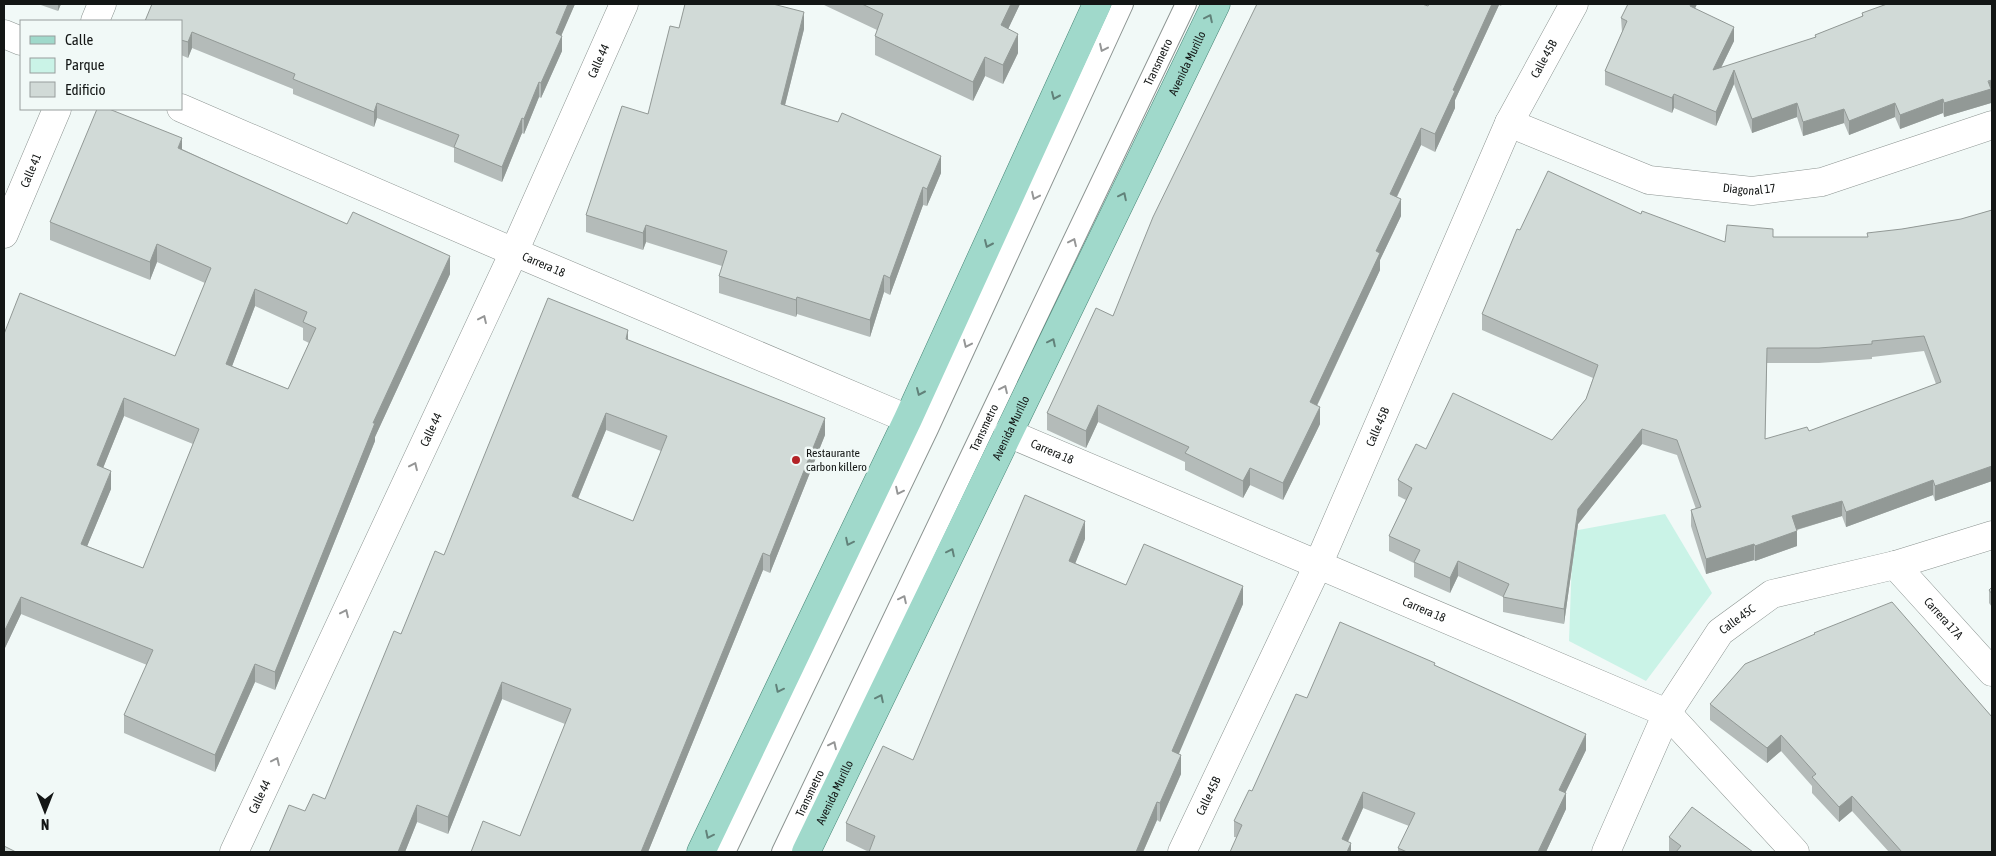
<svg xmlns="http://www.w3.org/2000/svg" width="1996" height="856" font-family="'Asap Condensed',sans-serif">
<rect width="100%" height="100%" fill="#f1f9f7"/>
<path fill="#caf3e7" d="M1665 514 1712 593 1646 681 1569 641 1573 531Z"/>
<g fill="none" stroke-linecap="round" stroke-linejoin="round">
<defs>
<g id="service">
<path d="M725 852 928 429 1123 4"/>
<path id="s1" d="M782 852 1186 4"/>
</g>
<g id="minor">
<path d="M95 21 102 4"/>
<path d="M4 34 21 41"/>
<path id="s2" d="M181 108 514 252 908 419"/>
<path id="s3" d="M1509 123 1649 180 1752 191 1822 182 1992 125"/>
<path id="s4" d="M4 234 57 109"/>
<path id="s5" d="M1895 565 1992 672"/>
<path id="s6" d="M234 852 514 252 624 4"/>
<path id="s7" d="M1182 852 1318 565 1509 123 1574 4"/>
<path id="s8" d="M1606 852 1667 713 1720 632 1772 594 1895 565 1992 535"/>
</g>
<g id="tertiary">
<path id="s9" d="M1008 433 1667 713 1795 852"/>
</g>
<g id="primary">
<path d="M701 852 908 419 1097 4"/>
<path id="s10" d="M806 852 1216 4"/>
</g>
</defs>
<use href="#service" stroke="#8c9491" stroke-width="22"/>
<use href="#minor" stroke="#8c9491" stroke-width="29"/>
<use href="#tertiary" stroke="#8c9491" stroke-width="29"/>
<use href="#primary" stroke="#468475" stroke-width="29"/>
<use href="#service" stroke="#fff" stroke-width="20"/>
<use href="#minor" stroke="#fff" stroke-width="28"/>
<use href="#tertiary" stroke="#fff" stroke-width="28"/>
<use href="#primary" stroke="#a0d9cb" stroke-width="28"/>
</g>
<path fill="#b4bbb9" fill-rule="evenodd" d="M38 4H61L58 11Z
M575 4 561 35 562 51 541 98 539 97 524 134 522 133 502 182 454 162V148L377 118 374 127 293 94V89L192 48 188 58 181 55V21Z
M822 4H1020L1008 29 1018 53 1003 84 985 76 973 101 875 55V36L877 30Z
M1429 4H1502L1501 6 1499 5 1455 100V108L1435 152 1421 145 1397 197 1401 216 1380 260V270L1317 406 1320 424 1283 500 1250 485 1243 498 1185 470V462L1098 422 1086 448 1047 430V413L1113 316 1428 6Z
M1697 4 1695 8 1734 41 1721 68 1815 38V35L1862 17V13L1991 94V103L1944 117 1943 113 1900 129 1895 117 1849 135 1844 123 1803 136 1797 117 1752 133 1734 84 1716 126 1674 108 1672 113 1605 85V71L1622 32 1621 18Z
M679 28 804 29 785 105 941 173 927 206 923 205 890 295 884 292 870 337 797 314 796 317 719 293V276L722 266 646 242 643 250 586 232V215L648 114Z
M182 149 450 274 375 437V441L275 690 255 682 215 772 124 733V715L147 665 21 614 4 650V334L175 356 205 283 157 262 150 280 50 240V222ZM255 306 303 328V340L309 343 288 389 232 366ZM124 416 193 444 143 568 87 546 111 489 103 468Z
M1992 210V481L1935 501 1933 495 1846 527 1842 516 1797 530V546L1755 561 1754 560 1706 574 1691 526V510L1696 509 1677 455 1642 444 1578 524 1564 624 1503 612V597L1458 576 1450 593 1414 577V563L1389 551V536L1406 500 1398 496V480L1426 449 1552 440 1586 399 1593 378 1482 330V314L1520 230 1641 214 1725 242 1773 237H1867L1902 229 1961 219ZM1924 351 1936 384 1809 431 1765 439 1767 363H1819L1872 359V357Z
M628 340 825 435 770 573 763 570 648 852H471L520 836 565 724 502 699 448 834 417 822 405 852H269L305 811 325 799 401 634 444 555ZM606 430 661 451 633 521 578 499Z
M1085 539 1075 563 1126 585 1243 604 1178 754 1181 774 1160 822 1157 820 1143 852H869L846 841V823L913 760Z
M1992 587V607L1989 603V590Z
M1814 633 1992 852H1889L1852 811 1839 822 1812 793V786L1781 751 1767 763 1710 720V704L1814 635Z
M1435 665 1586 750 1565 793 1566 809 1546 852H1398V848L1409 826 1363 808 1348 842 1351 852 1234 837V821L1307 698Z
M1669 837 1753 852H1669Z"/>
<path fill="#929996" d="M58 4H61L58 11Z
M568 4H575L556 48V33Z
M1011 4H1020L1001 44V25Z
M1492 4H1499V5L1455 100V108L1435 152V134L1453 90Z
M1691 4H1697L1690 20V6Z
M804 12V29L781 121V104Z
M1734 27V41L1713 84V70Z
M192 32V48L188 58V42Z
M1018 34V53L1003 84V65Z
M562 36V51L541 98V83Z
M985 57V76L973 101V82Z
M1734 70V84L1716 126V112Z
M1992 80V94H1991V103L1944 117V103Z
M539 82V97L524 134V119Z
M1674 94V108L1672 113V98Z
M1943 99V113L1900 129V115Z
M377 103V118L374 127V112Z
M1797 103V117L1752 133V119Z
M1895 103V117L1849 135V121Z
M1844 109V123L1803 136V122Z
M522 118V133L502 182V167Z
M1421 128V145L1390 211V194Z
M182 138V156L178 148Z
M941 156V173L927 206V189Z
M923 187V205L890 295V278Z
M1401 199V216L1380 260V270L1310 420V402L1376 251Z
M646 225V242L643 250V233Z
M157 244V262L150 280V262Z
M450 256V274L375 437V441L275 690V672L373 423Z
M884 275V292L870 337V320Z
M255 289V306L226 382V364Z
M797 297V314L796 317V300Z
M628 330V347L626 339Z
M124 398V416L97 483V465Z
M1098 405V422L1086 448V431Z
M1320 407V424L1283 500V483Z
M606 413V430L572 513V496Z
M825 418V435L770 573V556Z
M1642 429V444L1578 524 1564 624V609L1578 509Z
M1992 466V481L1935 501V486Z
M1250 468V485L1243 498V481Z
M111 471V489L81 561V544Z
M1933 480V495L1846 527V512Z
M1842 501V516L1792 531V516Z
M1085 521V539L1069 579V561Z
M1797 531V546L1755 561V546Z
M1754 544V560L1706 574V559Z
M763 553V570L648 852H641Z
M1458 561V576L1450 593V578Z
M1243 586V604L1172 770V751Z
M21 597V614L4 650V632Z
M255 664V682L215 772V755Z
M502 682V699L448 834V817Z
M1586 734V750L1559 806V790Z
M1781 735V751L1767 763V748Z
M1181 755V774L1160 822V803Z
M1363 792V808L1343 852 1342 839Z
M1566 793V809L1546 852H1538Z
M1852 796V811L1839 822V807Z
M1157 802V820L1143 852H1136Z
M417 805V822L405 852H398Z
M1351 843V852H1347Z"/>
<path fill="#d1dad7" stroke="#929996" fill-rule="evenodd" d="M152 4H568L556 33 562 36 541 83 539 82 524 119 522 118 502 167 454 147 459 135 377 103 374 112 293 79 295 74 192 32 188 42 181 40V21H145Z
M685 4H773L804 12 781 104 838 122 842 113 941 156 927 189 923 187 890 278 884 275 870 320 797 297 796 300 719 276 727 251 646 225 643 233 586 215 622 106 648 114 670 26 679 28Z
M862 4H1011L1001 25 1018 34 1003 65 985 57 973 82 875 36 883 14Z
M1257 4H1422L1428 6 1429 4H1492L1453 90 1455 91 1435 134 1421 128 1390 194 1401 199 1376 251 1380 253 1310 402 1320 407 1283 483 1250 468 1243 481 1185 453 1189 447 1098 405 1086 431 1047 413 1096 308 1113 316 1153 217Z
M1628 4H1691L1690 6 1734 27 1713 70 1816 37 1815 35 1863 16 1862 13 1887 4H1992V80L1988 81 1991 89 1944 103 1943 99 1900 115 1895 103 1849 121 1844 109 1803 122 1797 103 1752 119 1734 70 1716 112 1674 94 1672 98 1605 71 1627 21 1621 18Z
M97 109H109L182 138 178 148 347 224 353 212 450 256 373 423H375L275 672 255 664 215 755 124 715 153 650 21 597 4 632V334L20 293 175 356 211 268 157 244 150 262 50 222ZM255 289 307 312 303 322 316 328 288 389 226 364ZM124 398 199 429 143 568 81 544 111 471 97 465Z
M1548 171 1641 214 1642 211 1725 242 1727 225 1773 229V237H1868L1867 233 1902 229 1961 219 1992 210V466L1935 486 1933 480 1846 512 1842 501 1792 516 1797 531 1755 546 1754 544 1706 559 1691 510 1701 507 1677 440 1642 429 1578 509 1564 609 1503 597 1509 584 1458 561 1450 578 1414 562 1420 550 1389 536 1412 488 1398 480 1416 444 1426 449 1453 393 1552 440 1586 399 1598 365 1482 314 1517 229 1520 230ZM1924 336 1941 382 1809 431 1807 427 1765 439 1767 348H1819L1872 344V341Z
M548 298 628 330 626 339 825 418 770 556 763 553 641 852H471L483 821 520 836 571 709 502 682 448 817 417 805 398 852H269L289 805 305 811 313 794 325 799 394 631 401 634 435 551 444 555ZM606 413 667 436 633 521 572 496Z
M1025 495 1085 521 1069 561 1126 585 1144 544 1243 586 1172 751 1181 755 1160 803 1157 802 1136 852H869L875 836 846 823 883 746 913 760Z
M1992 587V594L1989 590Z
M1892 602 1992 717V852H1902L1852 796 1839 807 1812 777 1816 774 1781 735 1767 748 1710 704 1745 664 1815 634 1814 633Z
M1340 622 1435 663 1434 665 1586 734 1559 790 1566 793 1538 852H1407L1398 848 1415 813 1363 792 1342 839 1351 843 1347 852H1230L1242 825 1234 821 1249 790 1252 791 1296 694 1307 698Z
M1692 807 1753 852H1676L1681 846 1669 837Z
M4 846 16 852H4Z"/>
<defs><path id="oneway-chevron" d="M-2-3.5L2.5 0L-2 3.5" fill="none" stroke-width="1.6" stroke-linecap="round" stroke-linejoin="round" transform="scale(1.25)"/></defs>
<g stroke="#618179">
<use href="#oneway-chevron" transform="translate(1209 18) rotate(-64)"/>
<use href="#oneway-chevron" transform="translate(1055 96) rotate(114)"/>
<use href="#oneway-chevron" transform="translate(1123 196) rotate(-64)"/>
<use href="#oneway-chevron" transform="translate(988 244) rotate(114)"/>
<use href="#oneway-chevron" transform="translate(1052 342) rotate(-64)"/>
<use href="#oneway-chevron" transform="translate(920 392) rotate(114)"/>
<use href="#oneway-chevron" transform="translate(849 542) rotate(116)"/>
<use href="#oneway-chevron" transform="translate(951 552) rotate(-64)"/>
<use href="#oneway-chevron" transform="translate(779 689) rotate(116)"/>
<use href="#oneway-chevron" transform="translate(880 698) rotate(-64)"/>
<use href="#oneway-chevron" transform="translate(709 835) rotate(116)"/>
</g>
<g stroke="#959696">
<use href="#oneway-chevron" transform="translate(1103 48) rotate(115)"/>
<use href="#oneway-chevron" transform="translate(1035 196) rotate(115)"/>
<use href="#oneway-chevron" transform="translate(1073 242) rotate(-65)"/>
<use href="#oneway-chevron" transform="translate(483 319) rotate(-65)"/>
<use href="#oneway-chevron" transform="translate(967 344) rotate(115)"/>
<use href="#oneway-chevron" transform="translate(1004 389) rotate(-65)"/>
<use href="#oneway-chevron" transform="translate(414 466) rotate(-65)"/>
<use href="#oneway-chevron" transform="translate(899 491) rotate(116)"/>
<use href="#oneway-chevron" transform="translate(903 599) rotate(-64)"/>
<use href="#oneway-chevron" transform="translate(345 613) rotate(-65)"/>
<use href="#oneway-chevron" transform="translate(833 745) rotate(-64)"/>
<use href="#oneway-chevron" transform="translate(276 761) rotate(-65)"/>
</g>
<circle fill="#b32226" stroke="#f1f9f7" stroke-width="2" cx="796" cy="460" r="5"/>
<g text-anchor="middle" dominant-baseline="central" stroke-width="5" stroke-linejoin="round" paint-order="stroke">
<g font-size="12" fill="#131615" stroke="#f1f9f7">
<text stroke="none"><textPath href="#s7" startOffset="872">Calle 45B</textPath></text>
<text stroke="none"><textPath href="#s6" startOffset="871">Calle 44</textPath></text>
<text stroke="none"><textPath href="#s1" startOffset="875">Transmetro</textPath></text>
<text stroke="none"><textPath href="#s10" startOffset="876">Avenida Murillo</textPath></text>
<text stroke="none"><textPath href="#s4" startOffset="69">Calle 41</textPath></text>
<text stroke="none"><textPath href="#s3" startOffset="252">Diagonal 17</textPath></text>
<text stroke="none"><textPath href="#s2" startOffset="395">Carrera 18</textPath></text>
<text stroke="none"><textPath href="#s7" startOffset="468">Calle 45B</textPath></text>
<text stroke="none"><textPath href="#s1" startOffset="470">Transmetro</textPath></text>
<text stroke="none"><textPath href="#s10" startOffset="471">Avenida Murillo</textPath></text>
<text stroke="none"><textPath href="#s6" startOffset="466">Calle 44</textPath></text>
<text stroke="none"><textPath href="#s9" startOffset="48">Carrera 18</textPath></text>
<text stroke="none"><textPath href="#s9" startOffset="452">Carrera 18</textPath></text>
<text stroke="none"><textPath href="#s5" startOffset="72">Carrera 17A</textPath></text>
<text stroke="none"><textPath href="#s8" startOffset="270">Calle 45C</textPath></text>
<text stroke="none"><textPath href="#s10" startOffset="66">Avenida Murillo</textPath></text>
<text stroke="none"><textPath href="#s1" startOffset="65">Transmetro</textPath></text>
<text stroke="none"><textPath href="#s6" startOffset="61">Calle 44</textPath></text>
<text stroke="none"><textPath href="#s7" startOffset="62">Calle 45B</textPath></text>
</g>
<g font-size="12" fill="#131615" stroke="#f1f9f7" text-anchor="start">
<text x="806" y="453">Restaurante<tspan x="806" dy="14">carbon killero</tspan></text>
</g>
</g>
<rect width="1996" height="856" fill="none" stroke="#131615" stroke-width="10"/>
<rect x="20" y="20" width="162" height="90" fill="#f1f9f7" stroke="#989e9d"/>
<rect x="30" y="36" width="25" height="8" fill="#a0d9cb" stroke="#989e9d"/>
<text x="65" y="45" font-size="15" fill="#131615">Calle</text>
<rect x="30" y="58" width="25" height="15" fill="#caf3e7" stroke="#989e9d"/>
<text x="65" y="70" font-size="15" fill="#131615">Parque</text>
<rect x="30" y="82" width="25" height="15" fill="#d1dad7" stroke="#989e9d"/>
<text x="65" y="95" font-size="15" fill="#131615">Edificio</text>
<g transform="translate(45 811) rotate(180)" stroke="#f1f9f7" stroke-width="4" paint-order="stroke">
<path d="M0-4L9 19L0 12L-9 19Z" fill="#131615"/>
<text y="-8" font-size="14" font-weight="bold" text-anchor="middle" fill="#131615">N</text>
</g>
</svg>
